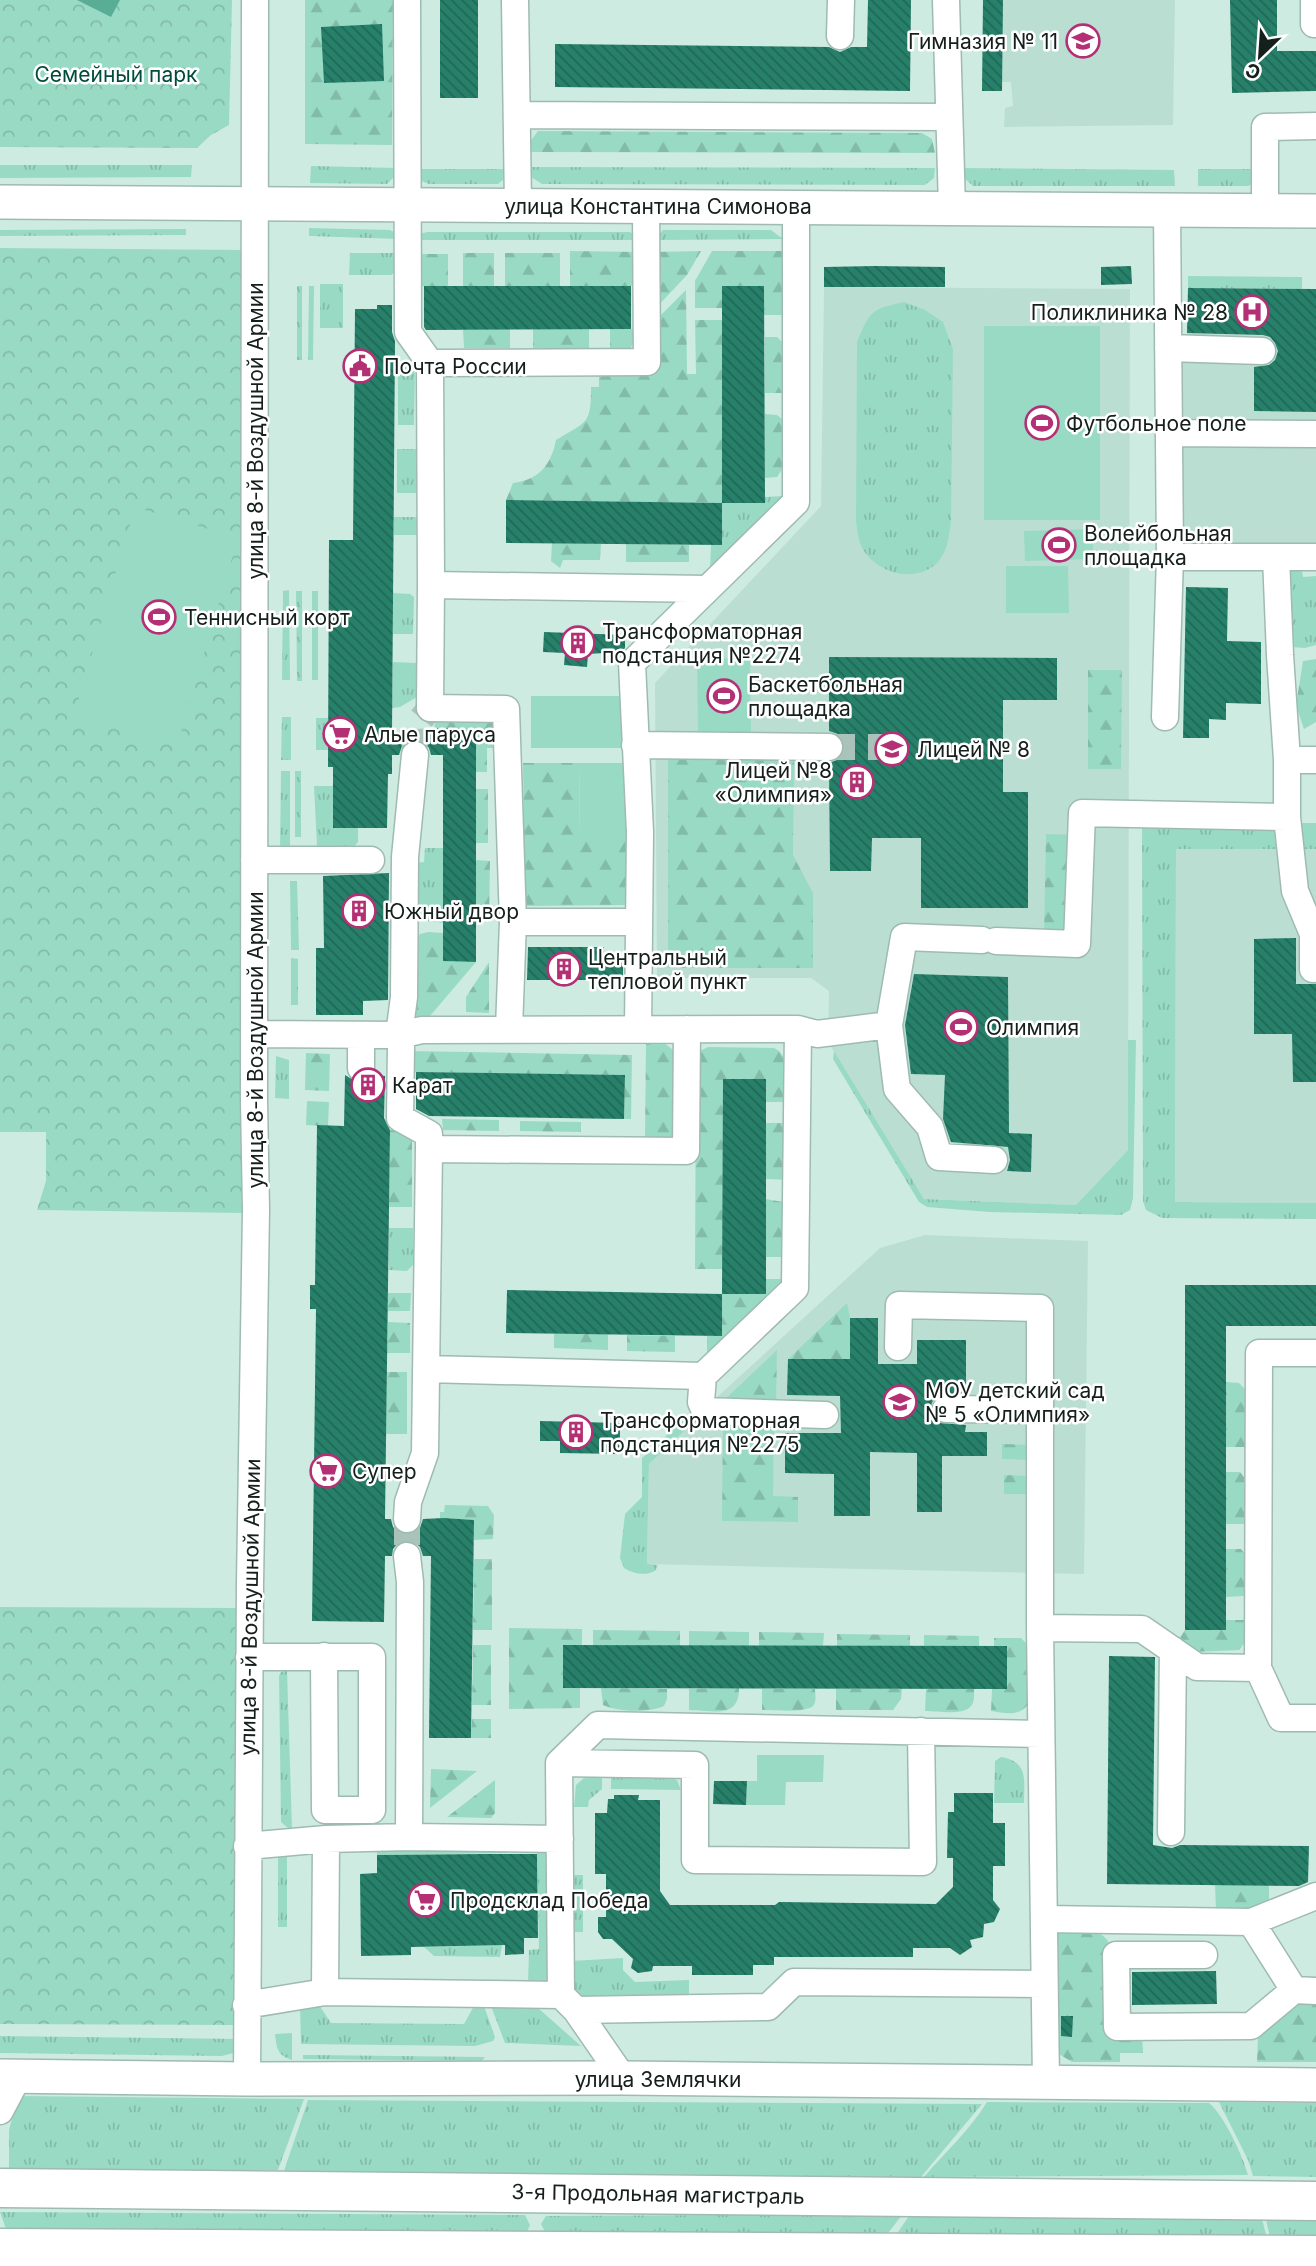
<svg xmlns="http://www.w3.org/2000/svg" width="1316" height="2266" font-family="Inter,sans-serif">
<defs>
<pattern id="grass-tufts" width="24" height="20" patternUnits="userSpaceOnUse" patternTransform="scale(1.75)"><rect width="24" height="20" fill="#99dac5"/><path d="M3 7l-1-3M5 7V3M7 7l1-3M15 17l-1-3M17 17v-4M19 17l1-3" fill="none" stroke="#83bba9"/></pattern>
<pattern id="forest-firs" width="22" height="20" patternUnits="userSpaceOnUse" patternTransform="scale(1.75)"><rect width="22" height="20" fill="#99dac5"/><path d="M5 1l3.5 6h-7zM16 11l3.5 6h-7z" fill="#83bba9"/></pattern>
<pattern id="park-crowns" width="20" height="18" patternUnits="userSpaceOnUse" patternTransform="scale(1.75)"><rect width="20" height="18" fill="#99dac5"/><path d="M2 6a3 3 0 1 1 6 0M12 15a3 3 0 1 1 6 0" fill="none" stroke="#83bba9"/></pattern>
<pattern id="building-back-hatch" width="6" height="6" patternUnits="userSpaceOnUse" patternTransform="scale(1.75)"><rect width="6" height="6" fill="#27806a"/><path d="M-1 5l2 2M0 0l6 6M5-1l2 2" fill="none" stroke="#206856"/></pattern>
</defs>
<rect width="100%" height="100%" fill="#ceebe1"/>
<path fill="#badfd2" d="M991 0H1175L1173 125 1004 127 1005 108 1013 106 1011 82H993Z
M824 287 1130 289 1128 1150 1076 1205 924 1199 828 1042 829 991 811 978H657L655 683 821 506Z
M1188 288 1316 289V549L1190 548 1181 544 1178 364 1195 342 1194 335H1187Z
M1176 848 1316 849V1203L1175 1202Z
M925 1235 1088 1241 1084 1574 647 1564 649 1464 694 1422 715 1399 880 1248Z"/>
<path fill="url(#grass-tufts)" d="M0 165H192L191 177 0 178Z
M311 166 397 168 394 177 387 184 310 183Z
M529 167 935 168 934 178 925 185 542 184 531 177Z
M960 168 1174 170 1175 186H973L963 177Z
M414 169H507L505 178 498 184H429L419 180Z
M1198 169H1257L1254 183 1248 186H1198Z
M309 228 390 230 396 233 399 239 309 236Z
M186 229V235L0 236V230Z
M663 230H771L783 239 654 240Z
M427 232H630L640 240H415L420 234Z
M350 253H400L398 270 391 275H349Z
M1188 276 1302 277V289L1188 288Z
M320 284H343V328H320Z
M297 286H302V360H297Z
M309 286H314L313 360H308Z
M904 302 925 310 943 322 953 349 951 521C949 536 948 550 938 562 915 586 871 572 860 543 858 537 857 528 856 522L857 342C870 311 871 309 904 302Z
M398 366H415L414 425H398Z
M397 449H417L416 493H397Z
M783 496 780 502 710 570 711 545H722V503H765V497Z
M394 517H417V535H394Z
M1301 564 1303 577 1316 576V645L1305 648 1291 647 1289 571Z
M289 590 290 680H282L283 591Z
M296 591H302V681H297Z
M312 591H318V680H312Z
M393 593 410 594 414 597 413 634H393Z
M393 662 417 663V697L400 707 392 708Z
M282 717H291V760H281Z
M316 718H328V750H316Z
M281 771H290V851H280Z
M295 771H301V837H295Z
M314 786H333L334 828H358V842L354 847 322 851 317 846Z
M1302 823H1316V849H1176L1175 1202 1316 1203V1219L1162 1218 1146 1210 1143 1201 1142 828 1295 831Z
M425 848H443V923L420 920 414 914V863L424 862Z
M290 881H297L299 950H291Z
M291 958 298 959V1005H291Z
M1128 1040H1136L1133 1198 1130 1210 1121 1215 990 1212 927 1207 919 1202 833 1059 834 1051 924 1199 1076 1205 1128 1150Z
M276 1056 289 1060V1099L275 1098Z
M389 1228H413V1265L407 1271 389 1270Z
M713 1418V1421L694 1422 649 1464 647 1564 658 1565 655 1571C644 1576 634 1574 624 1568L620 1558 625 1514 642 1497V1458L683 1420Z
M287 1670 292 1828H288L281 1822 279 1676 281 1672Z
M1001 1757C1029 1762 1024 1780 1024 1803H994L995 1761Z
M584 1778H602V1789L589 1800 588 1807H574L576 1785Z
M611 1778H670L677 1780 681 1790 611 1789Z
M377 1847 507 1849V1853L377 1855Z
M537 1849 548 1852 553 1982 528 1983 529 1950 539 1949Z
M278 1856H287V1927H278Z
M568 1875H583V1932H569Z
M502 1945 500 1957 434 1956 424 1947Z
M623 1958V1970L635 1982 689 1980V1999L589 2001 573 1994 571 1961Z
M319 2005 331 2023 464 2024 474 2006H484L495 2037 493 2041 475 2046 301 2044 300 2006Z
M491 2006 538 2008 581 2046 505 2043Z
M292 2033V2060C277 2055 277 2049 275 2034Z
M0 2036 242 2039 237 2052 222 2056 0 2053Z
M303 2055H310L485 2057 482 2061 303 2059Z
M18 2096 304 2099 278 2170H9V2130Z
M308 2100 982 2104 921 2177 284 2171Z
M987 2102 1209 2103C1224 2115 1243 2156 1248 2175L924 2177C945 2152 970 2130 987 2102Z
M1219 2102 1316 2103V2177L1253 2176 1248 2160Z
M0 2212 525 2215 530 2225 526 2234 6 2229Z
M903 2214 888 2233 545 2232 541 2224 546 2216Z
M909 2216 1262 2219 1267 2238 896 2235Z
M1266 2220H1316V2237H1270Z"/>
<path fill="url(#forest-firs)" d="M305 0H393L392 145 305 144Z
M538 131 922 133 932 139 935 153 529 152V143Z
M570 251 640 252 635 340 630 349H610V329H634V286H570Z
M701 251 687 275 654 310V252Z
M712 251H785V315H764V286H722V308H695V281Z
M463 253H494V286H463Z
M505 253H560V286H505Z
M416 254H448V287L416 286Z
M686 290 687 374H696L695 320H722V503L506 500 513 483C539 480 551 465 556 440 587 421 591 425 591 387H599V372L654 369V322Z
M510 329V348H464L463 330Z
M533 329H589V349L533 348Z
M765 337H777L783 343V393H765Z
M765 414 777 415 782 419 783 468 777 477 765 478Z
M552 543 601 544 600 560H563L560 568 551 561Z
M626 544 689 545V562H626Z
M1316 659V722L1304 729 1296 705 1303 661Z
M1088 670H1122L1121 769H1088Z
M436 720H491L497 727 501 748H487V772H476L463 732 434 728Z
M668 755 794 758 793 855 813 893V968H668Z
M523 763H579L580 839H626V905L525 906Z
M476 789H488V843H476Z
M1046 834 1073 835 1071 936H1044Z
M476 860 490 861 489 920H476Z
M428 932 443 933V961L476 962 424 1023 417 1018 414 1011 415 942 420 934Z
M489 962V1013L466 1012V997Z
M646 1041H662L674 1051 675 1135 666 1140H645Z
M708 1047 774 1048 779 1051 788 1063 789 1102H766V1079H723V1269H695L696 1061 700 1051Z
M410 1051 632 1055 631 1119H624L625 1075 407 1072Z
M306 1053 330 1054 329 1091 305 1090Z
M307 1101 329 1102 328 1126 306 1125Z
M442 1119 499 1120V1131L443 1130Z
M520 1121 581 1122V1132L520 1131Z
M766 1123H782L786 1126 789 1180 766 1179Z
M390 1130 403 1131 412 1136V1207H389Z
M766 1199 783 1202 788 1209 785 1253 781 1257H766Z
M766 1279H789L707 1357V1336H722V1294H765Z
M388 1293H411L410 1311H388Z
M847 1303 850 1318V1359H788Z
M388 1322 410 1323V1353H387Z
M554 1334H608V1350L554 1348Z
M627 1335 675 1336V1352L627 1351Z
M777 1350 776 1407 718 1406Z
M387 1372H407V1434H386Z
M1226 1382 1239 1383 1245 1389V1447H1226Z
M723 1417 774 1418 773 1496 798 1497V1522L722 1521Z
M1002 1444 1030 1445 1029 1460 1002 1459Z
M1226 1472H1240L1244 1477 1245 1524H1226Z
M1004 1475 1028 1476V1494H1004Z
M445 1505 488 1506 494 1515 493 1539 474 1540V1520L444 1518 440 1520V1512H444Z
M1226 1549H1241L1245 1554 1244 1596 1226 1597Z
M474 1559H492V1630H473Z
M1226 1620H1247L1246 1641 1239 1650 1193 1652 1178 1641 1185 1630H1226Z
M509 1628 582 1629V1646H563V1688H580V1708L509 1709Z
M593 1630 680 1631V1646L593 1645Z
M689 1631 749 1632V1646H689Z
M759 1632 824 1633 823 1646H759Z
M837 1634 910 1635V1646H837Z
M924 1635 979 1636V1646H924Z
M994 1638H1021L1027 1644 1030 1700C1023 1717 1007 1714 991 1711L992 1689 1007 1688V1647L994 1646Z
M473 1645H491V1705H472Z
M601 1688 667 1689V1699L664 1706C649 1713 618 1712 603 1705Z
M739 1688C739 1720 713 1710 689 1710V1689Z
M762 1689H815C815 1694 817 1701 813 1706 806 1713 772 1710 762 1710Z
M836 1689H902L901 1699 893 1710H836Z
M926 1689H974C974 1694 975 1702 971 1706 964 1716 937 1711 925 1711Z
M472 1719H491V1738H471Z
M431 1769 477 1771 430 1808Z
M495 1780V1813L491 1818 447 1817Z
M1215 1885H1269V1900L1257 1910H1216Z
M1056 1931C1073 1931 1100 1925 1109 1943L1108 2034 1142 2035 1143 2053H1120V2062H1072L1054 2051Z
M1299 2002 1316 2003V2062H1257L1258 2035Z"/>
<path fill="url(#park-crowns)" d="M0 0H232L229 125 211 135 197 148 0 147Z
M0 248 246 250 243 1213 37 1210 46 1181V1132H0Z
M0 1607 240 1608 238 2025 0 2024Z"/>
<path fill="#99dac5" d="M984 326H1100V520H984Z
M135 507 238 538 177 746 74 715Z
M1093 529V559L1025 561 1024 531Z
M1006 566H1068L1069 613H1006Z
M750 658 751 733H698L697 659Z
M531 696H625V748H531Z
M579 763H625L626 839 580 840Z
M757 1755H824L823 1782H786L785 1805H746L747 1781H757Z"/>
<path fill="#59ad95" d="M77 0H120L111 17Z"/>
<path fill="url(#building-back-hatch)" d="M440 0H478V98H440Z
M868 0H911L910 91 555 87V44L829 47 840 52 851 47H867Z
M983 0H1003L1002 91H982Z
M1230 0H1277V51H1316V91L1232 93Z
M382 24 384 81 324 83 321 27Z
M875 266 945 267V287H824V267Z
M1131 266 1132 284 1101 285V267Z
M424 286H631V329L426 330 424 327Z
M722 286H764L765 503H722Z
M1188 288 1316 289V412L1254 411V367L1269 365 1275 360 1278 351 1275 343 1270 337 1263 335 1187 333Z
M377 305H392V332L395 341 392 732H434V728H463V732H476V962L443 961V755H431L429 748 424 742 416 739 408 741 402 746 399 755H392V774H388L387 828H333V767H328L329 540H353L355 309H377Z
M506 500 722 503V545L506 543Z
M1186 587 1228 588 1227 641 1261 642V704L1226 703V720L1209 719V738H1183Z
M544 632 625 635V648L621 652 588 654 587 667 564 665 565 653 543 652Z
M829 657 1057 658V700H1003V792H1028V908H921V838H872L871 871H830L829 763 837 760 842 756 845 746 842 739 838 734 829 731Z
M389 873 388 1000 363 1001V1015H316V948H324L323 876Z
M1296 938V984H1316V1082H1293L1292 1034H1254V939Z
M528 947H604V958H623V980H527Z
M914 974 1008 977 1009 1133 1032 1134 1031 1172 1007 1171 1010 1160 1008 1147 951 1142 943 1119 945 1075 911 1074 905 1025Z
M416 1072 625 1075 624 1119 429 1116 416 1109Z
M345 1075 360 1084 368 1082 375 1075 385 1076 384 1118 390 1130 385 1519H391L393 1527 398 1532 407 1535 415 1533 420 1528 423 1519 444 1518 474 1520 471 1738H429L431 1556H423L420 1547 414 1542 406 1540 398 1543 393 1549 392 1556H385L384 1622 312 1621 316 1309H310V1285H315L317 1125 344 1126Z
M723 1079H766V1294H722Z
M1185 1285H1316V1326H1226V1630H1185Z
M507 1290 722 1294V1336L506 1333Z
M850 1318H878V1364H917V1340H966V1393L939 1395 932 1402 930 1410 933 1417 939 1423 966 1425 965 1432H987V1456H942V1512H917V1453L870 1452V1516H834V1474L785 1473V1433H841L840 1396 787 1395 788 1359H850Z
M540 1421 620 1423V1454L560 1453V1441H540Z
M563 1645 1007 1646V1689L563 1688Z
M1109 1656 1155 1657 1153 1845 1172 1848 1180 1845 1309 1846 1308 1882 1299 1886 1107 1884Z
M714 1781H747L746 1805 713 1804Z
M954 1793H993V1823H1005V1866H993V1900L1000 1909 994 1922 984 1924 983 1937 970 1940 972 1947 960 1955 950 1948H913V1957H774V1965H753V1975H692V1966H653L652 1971 638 1973 631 1968 633 1959 612 1939H603L598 1932V1917H606V1874H595V1813H607L608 1799H614V1795H639L638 1800H660V1891L670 1905H775L779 1902 936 1904 953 1887V1858H947L948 1812H954Z
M486 1854H537L538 1938H524V1954L505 1955V1945L411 1947V1955L361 1956 360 1874 377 1873V1855Z
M1216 1971 1217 2004 1132 2005V1972Z
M1061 2016H1073L1072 2037 1061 2036Z"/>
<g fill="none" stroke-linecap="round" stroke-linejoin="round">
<path stroke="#a9c2ba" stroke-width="26" stroke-dasharray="26 13" stroke-linecap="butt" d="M829 747H884
M415 755 414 728 430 708
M407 1519V1556"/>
<defs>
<path id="minor" d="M407 0 408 332 430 363 431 585
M515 0 518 206
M946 0 952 208
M1314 0V24H1316
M840 36 841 0
M517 115 949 117
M1265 210V127L1316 126
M1168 348 1262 351
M430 363 647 362 646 206
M1169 433 1316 434
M1170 557H1276L1280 655 1287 760H1316
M1276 557H1316
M1165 717 1170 557 1167 210
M635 745 829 747
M1287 817 1295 891 1313 934V969
M254 860H371
M513 922 506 709 430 708 431 585 707 589
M996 941 1077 944 1082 813 1287 817V760
M889 1025 897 1089 930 1127 939 1157 994 1160
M509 1029 513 922H639
M638 1029 640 832 632 663 796 502V207
M798 1029 795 1288 703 1376 701 1402 705 1411 825 1415
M254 1034 399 1035 422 1030 798 1029 817 1034 889 1025 904 937 982 940
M361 1035V1068
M429 1149 686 1151 687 1029
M898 1347 899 1305 1040 1308V1628L1046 2083
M426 1369 703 1376
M946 1409 1040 1410
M407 1519 408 1502 425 1453 429 1149V1134L400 1118 401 1047 399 1035 404 997 405 857 415 755
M407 1556 410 1582 409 1837
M1040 1628 1142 1629 1197 1667 1258 1668 1259 1353H1316
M249 1657H372V1810H325L324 1656
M1258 1668 1281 1718H1316
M559 1763 695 1765V1860L923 1862 921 1731
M1171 1832 1173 1650
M326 1839 325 1992 561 1995 576 2010 623 2078
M247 1846 326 1839 409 1837 560 1839
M1044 1919 1251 1922 1294 1990 1316 1991
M1251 1922 1316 1896
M1204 1955H1116L1117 2027 1251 2026 1294 1990
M561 1995 559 1763 598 1725 1041 1734
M246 2005 325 1992
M576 2010 768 2007 794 1982 1044 1984
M247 2079 250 1584 256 1210 254 1101 255 0
M0 2111 18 2077"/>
<path id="major" d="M0 202 1316 211
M0 2076 247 2079 623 2078 1316 2085"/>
<path id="highway" d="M0 2188 1316 2201
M0 2248 1316 2255"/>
</defs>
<use href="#minor" stroke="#9fbbb1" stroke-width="29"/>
<use href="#major" stroke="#9fbbb1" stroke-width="36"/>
<use href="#highway" stroke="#9fbbb1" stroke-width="41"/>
<use href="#minor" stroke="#fff" stroke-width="26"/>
<use href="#major" stroke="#fff" stroke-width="33"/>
<use href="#highway" stroke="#fff" stroke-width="38"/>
</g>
<defs>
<symbol id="school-ring" viewBox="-11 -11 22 22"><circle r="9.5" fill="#fff" stroke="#b43075" stroke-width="1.5"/><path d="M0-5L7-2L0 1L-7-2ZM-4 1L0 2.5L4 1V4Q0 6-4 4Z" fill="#b43075"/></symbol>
<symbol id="hospital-ring" viewBox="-11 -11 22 22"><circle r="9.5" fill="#fff" stroke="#b43075" stroke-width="1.5"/><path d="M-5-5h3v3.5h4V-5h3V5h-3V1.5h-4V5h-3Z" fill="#b43075"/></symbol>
<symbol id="civic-ring" viewBox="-11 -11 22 22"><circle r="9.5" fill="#fff" stroke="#b43075" stroke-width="1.5"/><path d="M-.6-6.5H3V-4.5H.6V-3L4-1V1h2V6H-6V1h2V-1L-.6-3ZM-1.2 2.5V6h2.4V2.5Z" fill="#b43075"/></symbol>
<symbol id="stadium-ring" viewBox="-11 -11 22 22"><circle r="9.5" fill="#fff" stroke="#b43075" stroke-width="1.5"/><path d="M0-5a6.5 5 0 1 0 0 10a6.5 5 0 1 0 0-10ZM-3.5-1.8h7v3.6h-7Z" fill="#b43075"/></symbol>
<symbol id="building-ring" viewBox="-11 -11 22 22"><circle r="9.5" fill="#fff" stroke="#b43075" stroke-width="1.5"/><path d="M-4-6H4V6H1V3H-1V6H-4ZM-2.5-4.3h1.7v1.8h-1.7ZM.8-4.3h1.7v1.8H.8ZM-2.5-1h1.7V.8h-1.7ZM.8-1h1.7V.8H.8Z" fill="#b43075"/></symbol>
<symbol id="supermarket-ring" viewBox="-11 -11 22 22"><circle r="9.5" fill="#fff" stroke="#b43075" stroke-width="1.5"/><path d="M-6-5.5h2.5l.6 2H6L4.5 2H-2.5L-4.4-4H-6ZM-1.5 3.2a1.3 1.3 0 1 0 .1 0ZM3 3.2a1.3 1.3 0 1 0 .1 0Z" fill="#b43075"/></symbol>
</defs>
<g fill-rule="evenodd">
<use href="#school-ring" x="1064" y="22" width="38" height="38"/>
<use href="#hospital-ring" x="1233" y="293" width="38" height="38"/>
<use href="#civic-ring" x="341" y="347" width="38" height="38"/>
<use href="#stadium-ring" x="1023" y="404" width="38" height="38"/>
<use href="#stadium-ring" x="1040" y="526" width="38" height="38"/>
<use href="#stadium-ring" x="140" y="598" width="38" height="38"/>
<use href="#building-ring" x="559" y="624" width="38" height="38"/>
<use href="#stadium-ring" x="705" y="677" width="38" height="38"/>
<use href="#supermarket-ring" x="321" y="715" width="38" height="38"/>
<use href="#school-ring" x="873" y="730" width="38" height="38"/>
<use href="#building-ring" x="838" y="763" width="38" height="38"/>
<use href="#building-ring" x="340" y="892" width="38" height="38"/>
<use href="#building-ring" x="545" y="950" width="38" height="38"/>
<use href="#stadium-ring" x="942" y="1008" width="38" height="38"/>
<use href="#building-ring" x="349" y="1066" width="38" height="38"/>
<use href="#school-ring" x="881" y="1383" width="38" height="38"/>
<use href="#building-ring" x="557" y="1413" width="38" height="38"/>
<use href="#supermarket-ring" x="308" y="1452" width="38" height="38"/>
<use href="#supermarket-ring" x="406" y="1881" width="38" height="38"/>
</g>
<g text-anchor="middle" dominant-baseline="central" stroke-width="5" stroke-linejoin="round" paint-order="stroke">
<g font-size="21" fill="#151f1c" stroke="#fff" text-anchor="start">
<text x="1058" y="41" text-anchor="end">Гимназия № 11</text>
<text x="1228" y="312" text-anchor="end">Поликлиника № 28</text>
<text x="384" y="366">Почта России</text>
<text x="1066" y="423">Футбольное поле</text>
<text x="1084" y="533">Волейбольная<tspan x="1084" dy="24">площадка</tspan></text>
<text x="184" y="617">Теннисный корт</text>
<text x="602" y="631">Трансформаторная<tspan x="602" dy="24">подстанция №2274</tspan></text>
<text x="748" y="684">Баскетбольная<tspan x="748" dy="24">площадка</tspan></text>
<text x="364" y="734">Алые паруса</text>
<text x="917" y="749">Лицей № 8</text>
<text x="832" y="770" text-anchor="end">Лицей №8<tspan x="832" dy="24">«Олимпия»</tspan></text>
<text x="384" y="911">Южный двор</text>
<text x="588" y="957">Центральный<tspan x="588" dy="24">тепловой пункт</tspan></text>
<text x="986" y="1027">Олимпия</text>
<text x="392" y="1085">Карат</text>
<text x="925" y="1390">МОУ детский сад<tspan x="925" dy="24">№ 5 «Олимпия»</tspan></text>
<text x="600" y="1420">Трансформаторная<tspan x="600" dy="24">подстанция №2275</tspan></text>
<text x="352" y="1471">Супер</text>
<text x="450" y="1900">Продсклад Победа</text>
</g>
<g font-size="21" fill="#004c3c" stroke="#fff">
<text x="116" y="74">Семейный парк</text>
</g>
<g font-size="21" fill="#151f1c" stroke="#fff">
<text x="658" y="206">улица Константина Симонова</text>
<text transform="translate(255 431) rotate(-90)">улица 8-й Воздушной Армии</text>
<text transform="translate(255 1040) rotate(-90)">улица 8-й Воздушной Армии</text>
<text transform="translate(250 1607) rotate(-89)">улица 8-й Воздушной Армии</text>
<text x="658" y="2079">улица Землячки</text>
<text transform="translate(658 2194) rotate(1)">3-я Продольная магистраль</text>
</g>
</g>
<g transform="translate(1260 56) rotate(205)" stroke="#ffffff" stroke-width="5" paint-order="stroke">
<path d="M0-5L12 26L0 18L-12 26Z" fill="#151f1c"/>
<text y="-10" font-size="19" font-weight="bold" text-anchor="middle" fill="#151f1c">С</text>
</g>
</svg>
